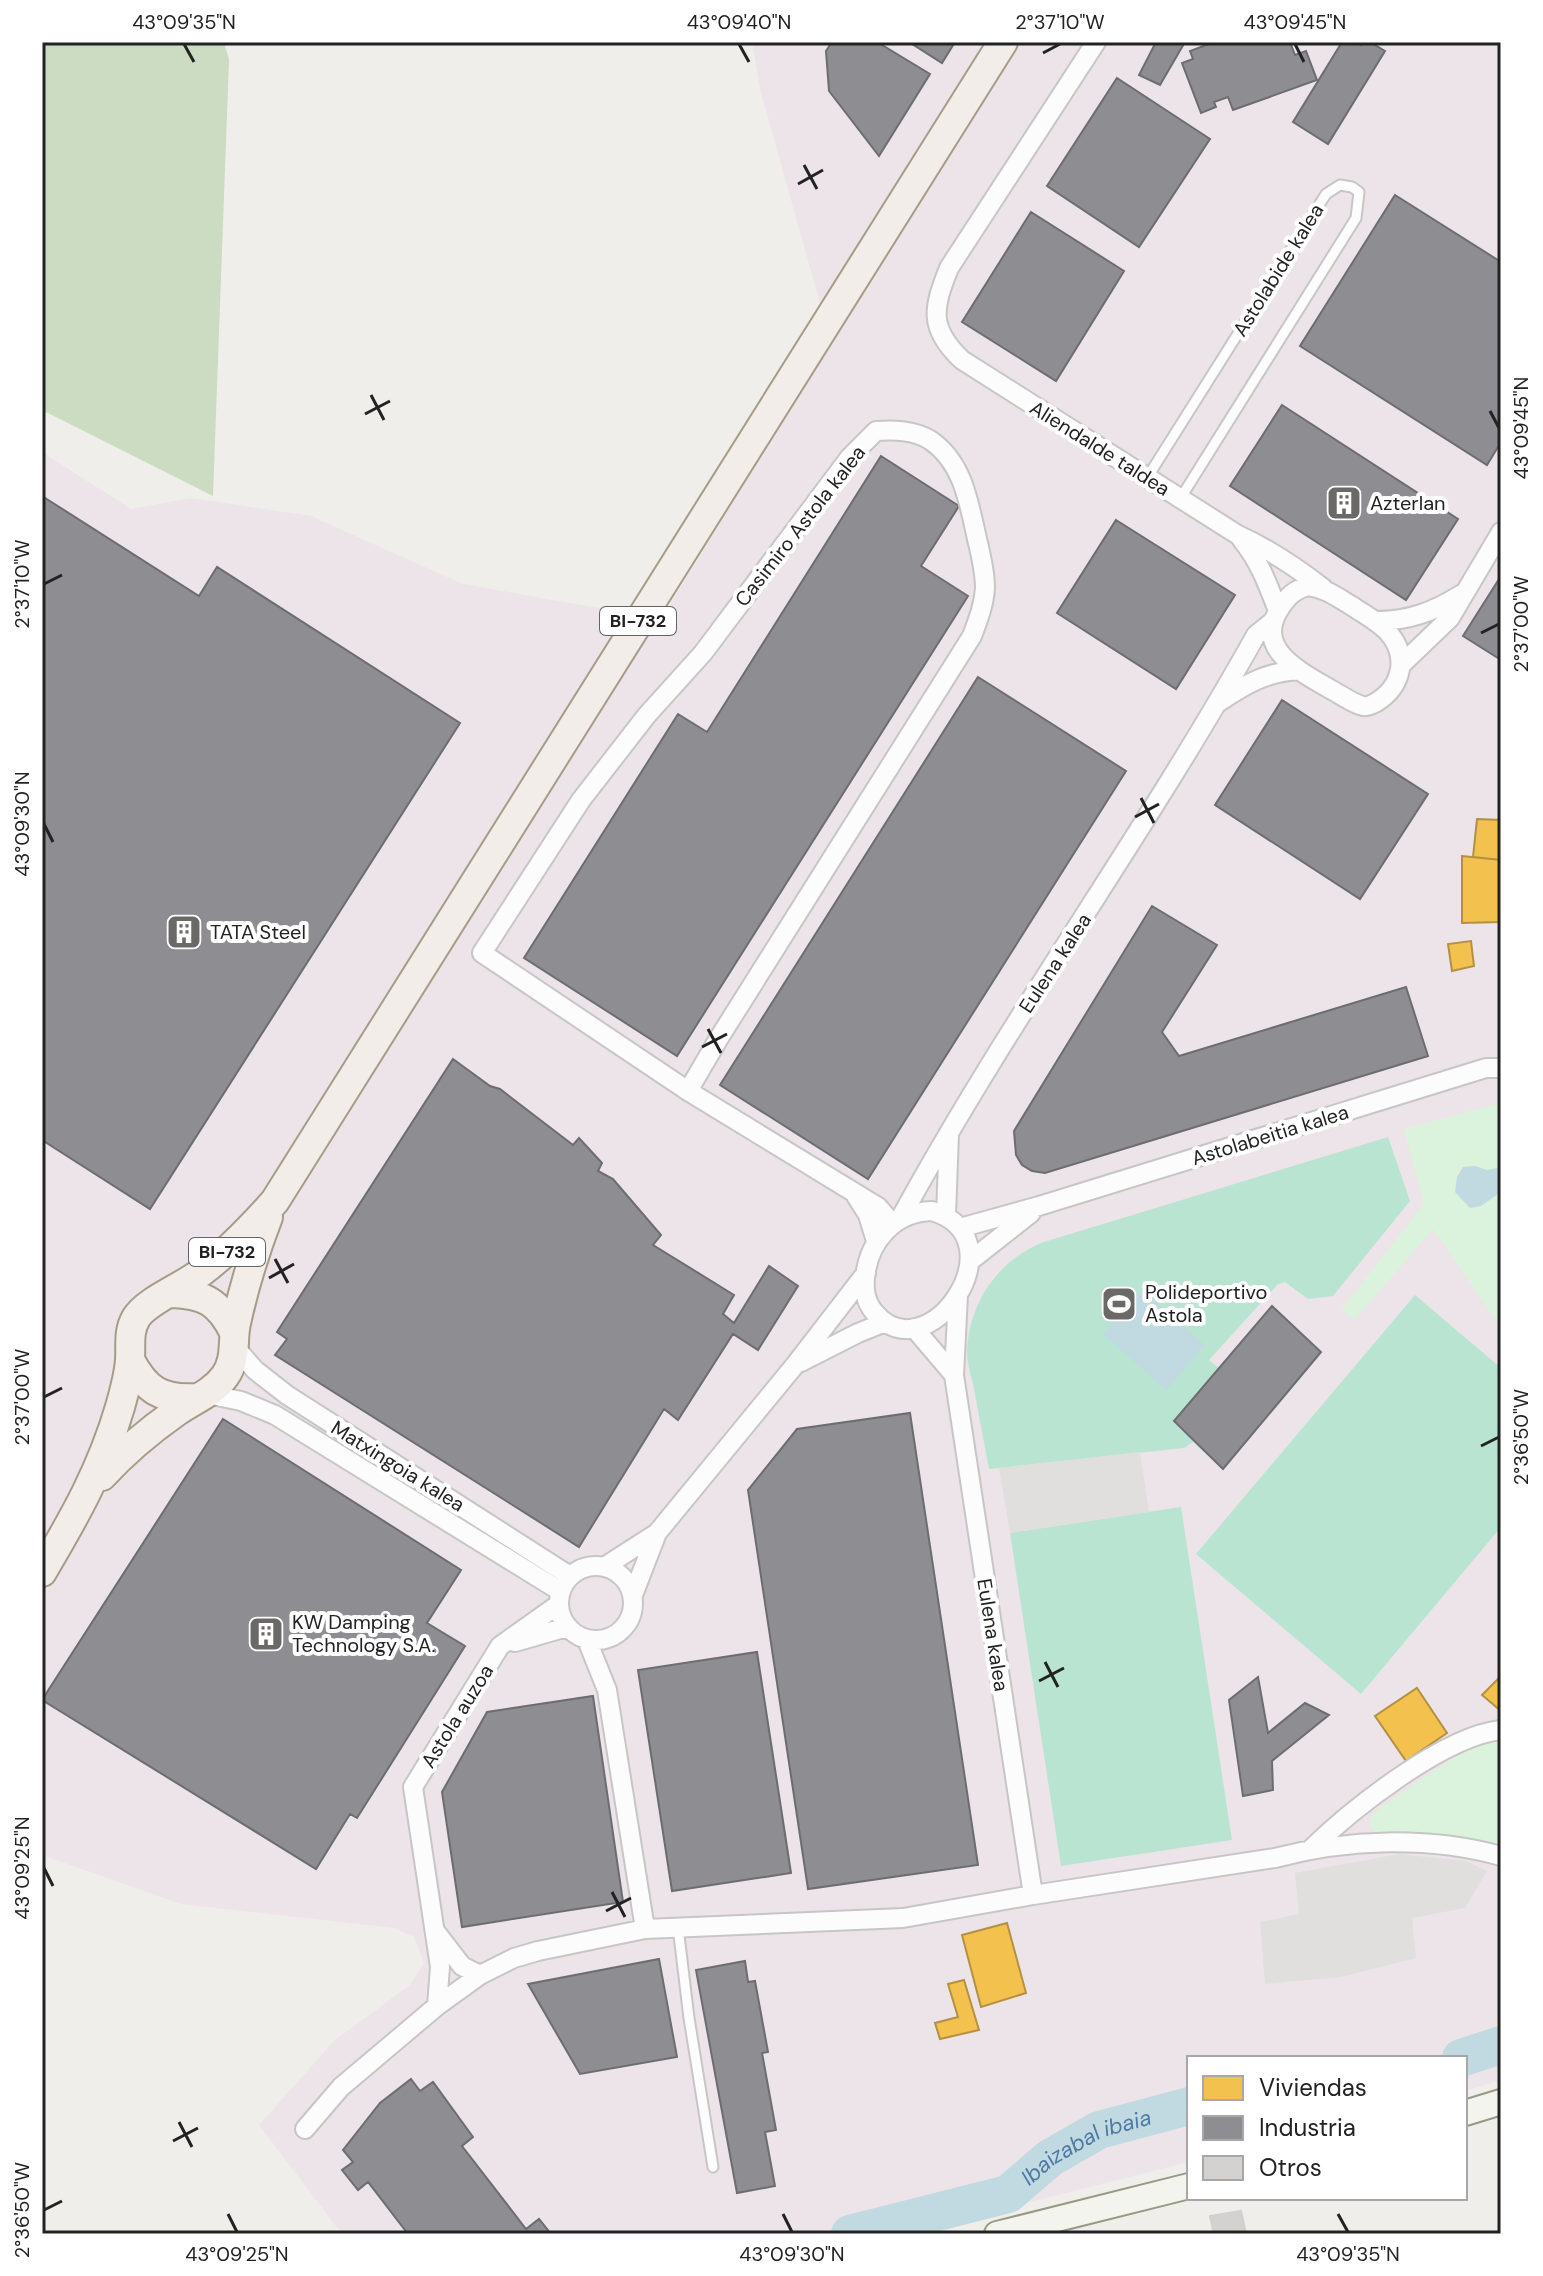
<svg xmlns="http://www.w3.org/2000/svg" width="1543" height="2276" font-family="'DM Sans',sans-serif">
<rect width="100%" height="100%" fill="#efeeeb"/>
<path fill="#ece4e9" d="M752 42H1501V2080L1465 2091V2058H1189V2162L903 2234H342L259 2125 335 2040 410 1985 424 1963 414 1937 394 1928 181 1904 42 1855V452L131 509 190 498 311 516 463 584 661 619 831 343 760 89Z"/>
<path fill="#cbdcc2" d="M42 42H224L229 60 213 496 42 410Z"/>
<path fill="#dbf3dc" d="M1501 1103V1327L1433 1229 1355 1319 1341 1310 1424 1204 1404 1129Z
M1501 1736V1848L1383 1835 1374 1831 1369 1823 1372 1815 1380 1808 1476 1742Z"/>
<path fill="#b9e4d2" d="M1388 1137 1410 1201 1333 1296 1308 1299 1285 1282 1278 1284 1209 1360 1219 1368 1272 1306 1321 1352 1223 1469 1193 1442 1184 1448 989 1469C984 1443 979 1416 974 1389 972 1378 967 1364 967 1353 968 1303 999 1259 1044 1242Z
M1415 1295 1501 1368V1527L1361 1694 1196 1554Z
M1181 1507 1232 1840 1061 1866 1010 1533Z"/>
<path fill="#e0dfde" d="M1140 1452 1149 1512 1010 1533 999 1468Z
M1399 1854 1466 1861 1487 1871 1465 1908 1412 1918 1416 1958 1341 1977 1265 1984 1260 1922 1299 1914 1295 1873Z"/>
<path fill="#c1d9e0" d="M1475 1166 1487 1170 1501 1167V1192L1481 1206 1470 1208 1455 1192 1457 1177 1463 1167Z
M1142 1290 1205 1345 1166 1390 1103 1334Z"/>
<path fill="#f2c14e" stroke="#b49141" stroke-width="2" d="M1477 819 1501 820V860L1473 857Z
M1462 856 1501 860V922L1462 923Z
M1471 941 1474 966 1452 971 1448 944Z
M1501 1676V1711L1482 1695Z
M1417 1688 1447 1733 1406 1761 1375 1716Z
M1007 1923 1026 1993 981 2007 962 1935Z
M964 1980 979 2030 940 2039 935 2023 958 2017 948 1984Z"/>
<path fill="#8d8d92" stroke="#6d6d70" stroke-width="2" d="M832 42H877L930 74 879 156 829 91 826 51Z
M909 42H955L942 63Z
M1156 42H1185L1160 85 1139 75Z
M1214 42H1290L1295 55 1306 51 1317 80 1233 110 1228 97 1214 102 1216 107 1201 113 1182 63 1193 59 1190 51Z
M1342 42H1357L1361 45 1363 42H1370L1385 51 1328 144 1293 122Z
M1117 78 1210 139 1139 247 1047 186Z
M1395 195 1501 262V442L1487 465 1300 346Z
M1031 212 1124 271 1056 381 962 322Z
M1282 405 1458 519 1406 600 1230 486Z
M881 456 959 506 921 566 968 596 677 1056 524 958 678 714 707 732Z
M42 496 199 596 217 567 460 723 150 1209 42 1140Z
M1116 520 1235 595 1176 689 1057 613Z
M1501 576V660L1463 636Z
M978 677 1126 771 868 1179 720 1085Z
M1282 700 1428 794 1360 899 1215 805Z
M1152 906 1217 945 1162 1032 1179 1056 1406 987 1428 1056 1045 1173 1032 1171 1022 1165 1016 1155 1014 1131Z
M453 1059 490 1086 500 1089 573 1145 579 1138 602 1163 598 1171 613 1179 661 1235 653 1245 734 1295 723 1314 734 1323 769 1266 798 1286 758 1350 733 1334 678 1420 664 1409 579 1547 275 1355 287 1339 277 1332Z
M1272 1306 1321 1352 1223 1469 1174 1421Z
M910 1413 978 1865 808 1889 748 1490 797 1429Z
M223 1419 461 1570 427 1623 465 1646 357 1818 350 1814 316 1869 42 1700Z
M757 1652 791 1873 672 1891 638 1670Z
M1258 1677 1268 1733 1305 1703 1329 1715 1272 1761 1273 1790 1243 1796 1229 1700Z
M593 1696 623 1902 462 1927 442 1792 487 1712Z
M659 1959 677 2057 580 2074 528 1984Z
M745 1961 748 1982 755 1981 768 2052 762 2053 776 2130 765 2132 775 2186 737 2193 696 1970Z
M411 2079 420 2091 433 2082 473 2137 462 2146 526 2229 539 2219 551 2234H408L368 2182 358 2190 342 2170 353 2162 343 2150 380 2103Z"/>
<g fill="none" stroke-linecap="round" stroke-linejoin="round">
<g stroke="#c1d9e0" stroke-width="38">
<path d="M1461 2058 1501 2045"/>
<path id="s1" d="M850 2234 1008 2194 1050 2158 1099 2130 1189 2106"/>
</g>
</g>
<path fill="#d4d2d0" stroke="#d2d0cc" stroke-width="2" d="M1241 2211 1246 2234H1214L1210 2216Z"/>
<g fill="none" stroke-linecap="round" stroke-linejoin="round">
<defs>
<path id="lane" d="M1147 478 1326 194 1340 185 1352 187 1359 192 1356 218 1180 499
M678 1927 689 2018 713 2167"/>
<path id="street" d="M1096 42 949 268C933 308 928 328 962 360L1238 535C1269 549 1296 567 1323 588
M1242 540C1260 562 1268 585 1278 611
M1308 586C1325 588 1337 597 1352 606 1364 614 1377 621 1387 631 1410 656 1402 687 1375 703 1371 705 1367 707 1363 706 1353 704 1340 694 1330 689 1301 672 1253 649 1280 608 1288 596 1294 590 1308 586Z
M1375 621C1409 621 1433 612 1462 594
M1401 665 1450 618 1501 532
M1219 702C1246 684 1266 672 1299 670
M688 1091 719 1038 972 636C978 620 984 605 985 588 985 572 981 555 977 539 969 503 963 462 930 440 914 430 894 430 876 431L850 457 703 653 647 715 581 800 482 953 688 1091 878 1207 893 1224
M856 1196 868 1215 876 1241
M932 1211C1023 1238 927 1377 874 1312 865 1301 864 1290 865 1277 869 1241 894 1212 932 1211Z
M946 1215 949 1134
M900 1219C1009 1019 1145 834 1256 635L1272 622
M960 1228 1039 1206 1486 1068H1501
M970 1261 1031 1213
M958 1295 954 1375 1033 1895
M914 1328 954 1375
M234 1346 255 1370 287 1395 570 1576
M801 1362 858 1333 883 1323
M207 1394 241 1401 275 1415 560 1591
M559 1603a37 37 0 1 1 74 0a37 37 0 1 1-74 0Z
M604 1567 657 1533
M633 1595 657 1533 795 1365 866 1273
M587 1640 607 1690 645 1929
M515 1642 567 1627
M1311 1849C1352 1809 1444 1736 1501 1730
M435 1931 462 1966 480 1975
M437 2006 440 1967 413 1787 500 1646 559 1604
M305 2129 341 2087 437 2006 480 1975 514 1958 538 1951 645 1929 903 1918 1033 1895 1275 1858C1347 1839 1429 1836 1501 1856"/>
<path id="secondary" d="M1465 2113 1501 2102
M997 2234 1189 2186"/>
<path id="primary" d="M172 1293C204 1294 219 1302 234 1332
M130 1360C146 1390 161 1400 196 1398
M102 1476C124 1452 149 1431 176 1412 193 1400 213 1393 225 1376 237 1359 232 1341 236 1323 244 1286 255 1251 268 1217
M42 1572C74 1518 102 1469 120 1407 124 1393 129 1375 130 1360 131 1344 128 1332 136 1318 146 1301 183 1287 200 1273 228 1252 252 1227 275 1201L1003 42"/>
</defs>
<use href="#lane" stroke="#c7c6c5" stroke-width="13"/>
<use href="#street" stroke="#c7c6c5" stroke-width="22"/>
<use href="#secondary" stroke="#979983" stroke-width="28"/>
<use href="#primary" stroke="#a59c88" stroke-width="32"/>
<use href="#lane" stroke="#fdfcfc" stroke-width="9"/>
<use href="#street" stroke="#fdfcfc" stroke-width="18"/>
<use href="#secondary" stroke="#f3f4ee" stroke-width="24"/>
<use href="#primary" stroke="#f2ede8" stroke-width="28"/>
</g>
<path fill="none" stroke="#222" stroke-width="3" d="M184 44 194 62M739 44 749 62M1295 44 1304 62M1043 53 1060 44M804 165 817 189M798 184 823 170M371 395 384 420M1490 411 1499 428M365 414 390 401M44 584 62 575M1481 633 1499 624M1141 798 1154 823M1135 817 1159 804M44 824 53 842M708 1029 721 1053M702 1047 727 1034M275 1259 288 1283M269 1278 294 1264M44 1397 62 1388M1481 1446 1499 1437M1045 1662 1058 1687M1039 1681 1064 1668M44 1868 53 1886M612 1892 625 1917M606 1911 631 1898M179 2122 192 2147M173 2141 198 2128M44 2210 62 2201M228 2214 237 2232M783 2214 792 2232M1338 2214 1348 2232"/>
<defs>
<symbol id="building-square" viewBox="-11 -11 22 22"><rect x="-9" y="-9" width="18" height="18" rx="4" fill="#6a6968" stroke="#fff"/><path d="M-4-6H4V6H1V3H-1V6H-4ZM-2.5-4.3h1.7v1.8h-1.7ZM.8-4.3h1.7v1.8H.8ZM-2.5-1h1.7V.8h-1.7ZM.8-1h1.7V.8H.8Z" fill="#fff"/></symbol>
<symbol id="stadium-square" viewBox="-11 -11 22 22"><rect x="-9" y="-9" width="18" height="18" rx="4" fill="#6a6968" stroke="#fff"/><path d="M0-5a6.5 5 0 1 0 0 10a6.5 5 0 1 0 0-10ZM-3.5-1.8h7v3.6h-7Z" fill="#fff"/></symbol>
</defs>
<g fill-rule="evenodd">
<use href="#building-square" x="1324" y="483" width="40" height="40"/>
<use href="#building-square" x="164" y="912" width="40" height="40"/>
<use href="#stadium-square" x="1099" y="1284" width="40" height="40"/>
<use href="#building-square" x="246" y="1614" width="40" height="40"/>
</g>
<g text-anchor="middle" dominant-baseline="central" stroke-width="8" stroke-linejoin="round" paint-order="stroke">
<g fill="#fff" stroke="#646464" stroke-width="2">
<rect x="600" y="607" width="76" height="28" rx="6"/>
<rect x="189" y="1238" width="76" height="28" rx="6"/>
</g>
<g font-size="18" font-weight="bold" fill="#222">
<text x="638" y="621">BI-732</text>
<text x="227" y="1252">BI-732</text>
</g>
<g font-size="20" fill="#222" stroke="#fff">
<text transform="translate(1278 270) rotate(-58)">Astolabide kalea</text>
<text transform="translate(1100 448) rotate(32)">Aliendalde taldea</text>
<text transform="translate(800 526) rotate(-52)">Casimiro Astola kalea</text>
<text transform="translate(1055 963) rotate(-57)">Eulena kalea</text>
<text transform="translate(1270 1135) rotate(-17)">Astolabeitia kalea</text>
<text transform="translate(398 1466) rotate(32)">Matxingoia kalea</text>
<text transform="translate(993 1635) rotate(81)">Eulena kalea</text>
<text transform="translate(457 1716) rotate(-58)">Astola auzoa</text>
</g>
<g font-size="20" fill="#222" stroke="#fff" text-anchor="start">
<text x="1370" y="503">Azterlan</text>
<text x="210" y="932">TATA Steel</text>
<text x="1145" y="1292">Polideportivo<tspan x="1145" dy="23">Astola</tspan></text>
<text x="292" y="1622">KW Damping<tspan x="292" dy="23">Technology S.A.</tspan></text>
</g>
<g font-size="22" font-style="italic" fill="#4f79a5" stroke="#fff">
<text stroke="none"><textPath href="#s1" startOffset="256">Ibaizabal ibaia</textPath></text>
</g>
</g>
<rect width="1543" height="2276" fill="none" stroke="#ffffff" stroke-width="88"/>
<rect x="1187" y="2056" width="280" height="144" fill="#ffffff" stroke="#a7a7a7" stroke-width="2"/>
<rect x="1203" y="2076" width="40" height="24" fill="#f2c14e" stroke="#a7a7a7" stroke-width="2"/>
<text x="1259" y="2096" font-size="24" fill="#222222">Viviendas</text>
<rect x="1203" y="2116" width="40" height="24" fill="#8d8d92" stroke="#a7a7a7" stroke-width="2"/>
<text x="1259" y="2136" font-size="24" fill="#222222">Industria</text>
<rect x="1203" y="2156" width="40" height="24" fill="#d4d2d0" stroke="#a7a7a7" stroke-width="2"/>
<text x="1259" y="2176" font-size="24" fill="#222222">Otros</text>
<rect x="44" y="44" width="1455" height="2188" fill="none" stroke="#222" stroke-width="3"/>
<g font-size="20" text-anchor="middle" fill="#222">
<text x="184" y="29">43°09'35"N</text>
<text x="739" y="29">43°09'40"N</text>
<text x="1060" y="29">2°37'10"W</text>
<text x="1295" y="29">43°09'45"N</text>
<text transform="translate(1521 428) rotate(-90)" y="7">43°09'45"N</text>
<text transform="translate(22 584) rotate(-90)" y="7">2°37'10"W</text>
<text transform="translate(1521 624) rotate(-90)" y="7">2°37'00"W</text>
<text transform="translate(22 824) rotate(-90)" y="7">43°09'30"N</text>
<text transform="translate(22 1397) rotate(-90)" y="7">2°37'00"W</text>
<text transform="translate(1521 1437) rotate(-90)" y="7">2°36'50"W</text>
<text transform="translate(22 1868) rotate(-90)" y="7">43°09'25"N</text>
<text transform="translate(22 2210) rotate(-90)" y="7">2°36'50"W</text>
<text x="237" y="2261">43°09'25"N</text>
<text x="792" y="2261">43°09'30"N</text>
<text x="1348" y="2261">43°09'35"N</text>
</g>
</svg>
